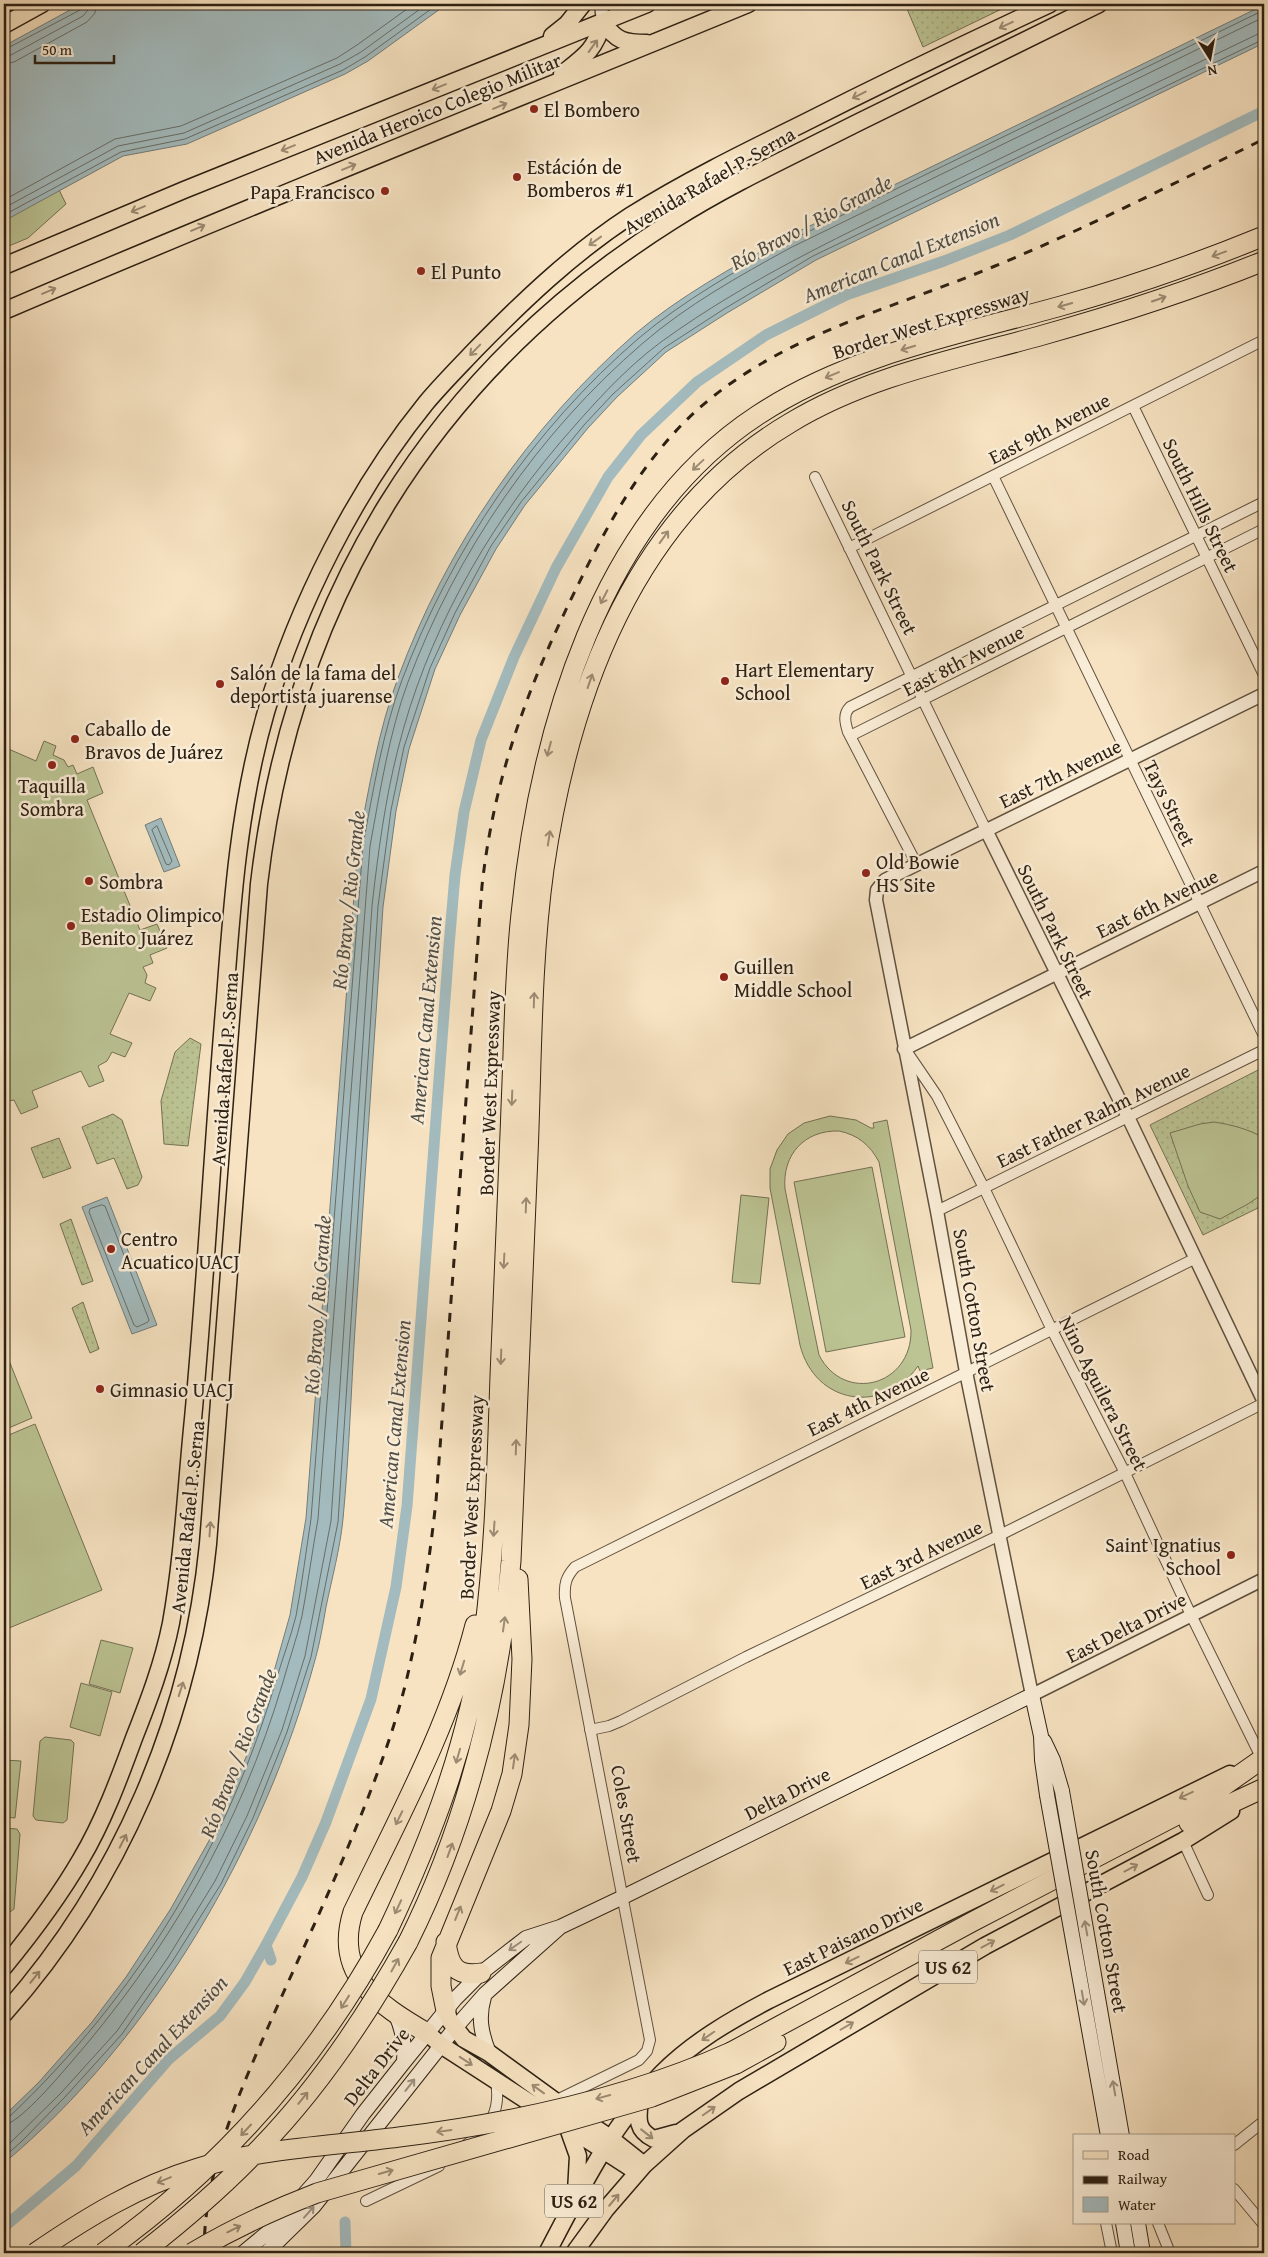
<svg xmlns="http://www.w3.org/2000/svg" width="1268" height="2257" font-family="'Gentium Book Plus',serif">
<defs>
<pattern id="grass-dots" width="8" height="8" patternUnits="userSpaceOnUse" patternTransform="scale(1.25)"><rect width="8" height="8" fill="#bcc494"/><path d="M2 2h.1M6 6h.1" fill="none" stroke="#a2a87f" stroke-width="1.8" stroke-linecap="round"/></pattern>
</defs>
<rect width="100%" height="100%" fill="#f7e3c2"/>
<filter id="stains"><feTurbulence type="fractalNoise" baseFrequency=".004" numOctaves="4"/><feColorMatrix values="0 0 0 0 .2 0 0 0 0 .09 0 0 0 0 .02 0 0 0 .5 -.17"/></filter>
<radialGradient id="worn" r=".72"><stop offset=".6" stop-color="#630" stop-opacity="0"/><stop offset="1" stop-color="#630" stop-opacity=".3"/></radialGradient>
<path fill="url(#grass-dots)" stroke="#747254" d="M905 4H1012L923 47Z
M190 1038 201 1044 188 1146 164 1144 161 1101 175 1052Z
M1264 1067V1205L1203 1235 1150 1125Z
M113 1114 122 1120 142 1177 138 1185 127 1189 114 1158 97 1164 82 1127Z
M59 1138 71 1168 43 1178 31 1148Z
M71 1219 93 1281 82 1285 60 1224Z
M83 1302 99 1349 90 1353 72 1308Z"/>
<path fill="#bcc494" stroke="#747254" fill-rule="evenodd" d="M4 78 66 204 28 238 4 248Z
M44 741 56 746 53 755 64 760 68 767 73 765 77 774 93 767 103 793 87 800 140 930 157 924 167 948 150 955 153 963 143 967 147 975 145 983 156 988 150 1001 129 993 110 1034 132 1043 125 1057 112 1052 107 1061 98 1066 104 1081 89 1087 81 1071 32 1091 38 1107 21 1114 14 1100 4 1102V747L36 761Z
M830 1116 856 1120 871 1128H874L873 1123 887 1120 933 1368 920 1371 918 1366C884 1415 815 1405 800 1345L770 1188V1169L777 1150 788 1134 804 1123ZM839 1131C858 1135 870 1145 879 1162L911 1330C912 1386 844 1404 819 1355L785 1189C782 1154 805 1130 839 1131Z
M1214 1122C1233 1125 1248 1129 1264 1138V1193L1248 1204 1220 1219 1200 1212 1188 1186 1170 1133 1200 1124Z
M872 1167 905 1337 826 1352 794 1182Z
M741 1195 769 1198 760 1284 732 1282Z
M4 1348 32 1418 4 1430Z
M35 1424 102 1590 4 1630V1437Z
M101 1640 133 1648 120 1693 89 1684Z
M81 1683 112 1692 100 1736 70 1727Z
M45 1737 71 1740 74 1743 67 1820 63 1823 36 1820 33 1816 40 1741Z
M4 1760 21 1761 15 1818 4 1817Z
M4 1828 17 1829 20 1834 14 1909 10 1912H4Z"/>
<path fill="#a3bbbe" stroke="#747d7a" d="M81 4H447L368 61 345 74 187 144 123 156 4 221V46Z
M1264 5V43L816 260 727 313 666 352 617 397 588 428 525 505 496 549 460 615 435 669 409 749 396 811 383 907C374 1047 364 1188 355 1329 351 1392 349 1456 343 1519 340 1549 332 1578 326 1607 323 1624 320 1643 315 1660 265 1845 152 2040 4 2163V2116L39 2082 92 2022 126 1977 170 1910 210 1839 254 1739 271 1682 290 1615 306 1518 358 844C369 790 378 730 398 678 446 547 530 426 635 334 680 296 733 267 785 238Z
M161 818 180 866 164 872 145 825Z
M107 1197 157 1325 132 1334 82 1207Z"/>
<g fill="none" stroke-linecap="round" stroke-linejoin="round">
<path stroke="#686e68" stroke-width="1" d="M4 50 80 10 83 4
M4 57 11 55 83 16 88 10 89 4
M4 64 14 62 87 22 95 13 96 4
M4 200 115 139 181 126 337 58 357 45 414 4
M4 208 118 146 184 133 340 64 361 52 427 4
M4 215 121 152 185 139 343 70 365 57 438 4
M157 826 172 861 169 865 166 864 152 830Z
M102 1205 105 1206 149 1320 148 1322 137 1327 134 1325 89 1212 90 1209Z
M4 2119 9 2117C137 1996 228 1846 277 1677 283 1657 291 1636 296 1616 302 1584 306 1551 311 1519L363 845C373 791 383 731 402 680 451 550 533 429 639 338 684 300 736 271 787 242L1264 10
M4 2125C18 2124 56 2080 67 2067 167 1953 240 1827 283 1682 289 1660 297 1638 302 1616 308 1584 312 1552 318 1519L370 846C380 792 389 733 408 682 456 553 538 433 643 343 687 305 739 276 790 248L1264 17
M4 2149 61 2093 117 2031 167 1959 215 1881 247 1816 282 1730 305 1656 331 1521 372 906C378 853 385 800 398 749 426 637 484 533 558 445 589 409 623 370 661 342 749 278 849 232 946 185 1050 134 1154 84 1258 34L1264 33
M4 2157 21 2142 65 2097 122 2034 172 1962 221 1884 253 1818 287 1732 311 1657 338 1522 378 906 391 810 404 747 430 668 455 613 491 546 521 502 584 425 613 394 664 348 724 309 813 256 1264 39"/>
<path stroke="#a3bbbe" stroke-width="11" d="M266 1945 271 1960
M345 2222 346 2253
M4 2227 76 2166 169 2059 220 2016 245 1982 266 1945 302 1877 326 1822 371 1699 396 1587 407 1506 449 946 455 875 464 812 481 740 514 657 556 568 608 477 641 435 697 382 766 335 846 295 944 261 1010 235 1264 111"/>
<defs>
<path id="minor" d="M1133 406 1264 675
M993 476 1264 1036
M815 477 986 830
M849 548 1264 340
M850 736 1264 529
M917 865 848 732C845 722 843 714 850 707L1264 502
M907 1052 937 1096 984 1188 1052 1330 1125 1473 1191 1615 1262 1759
M937 1211 1264 1050
M590 1730 609 1726 621 1721 746 1657 1000 1535 1264 1403
M1183 1841 1208 1895
M555 2101 639 2060 647 2051 650 2040 565 1598C564 1584 566 1577 575 1567L1194 1259
M466 2145C491 2127 501 2111 496 2081
M1234 2145 1264 2121
M1234 2189 1264 2225
M366 2201 439 2166
M1106 2223 1112 2253
M1158 2223 1170 2253"/>
<path id="tertiary" d="M601 4 603 22
M1264 694 885 880 877 890 876 900 937 1211 966 1372 1032 1695 1264 1579
M986 830 1128 1117 1264 1402
M904 1049 1264 871"/>
<path id="secondary" d="M1044 1741 1053 1760 1062 1791
M484 1997C478 2017 481 2033 489 2053
M396 2015C403 2031 405 2044 404 2062
M1123 2223 1128 2253
M1138 2223 1143 2253
M243 2253 278 2224 316 2181 363 2114 404 2062 455 1999 481 1973 526 1938 560 1927 621 1898 1032 1695 1041 1736 1042 1760 1047 1795
M266 2253 314 2206 455 2028 485 1994 559 1928"/>
<path id="primary" d="M4 5 5 4
M603 22C616 41 624 43 647 43
M4 25 42 4
M552 36 567 24 583 4
M562 74C585 56 595 50 603 22
M4 266 184 190 647 4
M4 311C251 205 500 106 748 4
M446 2011 450 2021 464 2039 489 2053 555 2101 610 2138 644 2165
M427 2033 441 2045 637 2172
M640 2100C638 2117 635 2130 654 2139L676 2133
M568 2128 578 2156 576 2192
M547 2253C580 2190 612 2125 662 2073 693 2042 731 2020 769 2000L1230 1774
M574 2253 606 2209 644 2165 683 2130 739 2091 985 1946 1183 1841 1231 1811"/>
<path id="trunk" d="M4 1967C31 1934 59 1897 81 1859 103 1822 119 1779 134 1738 149 1700 163 1663 171 1623 183 1556 186 1487 193 1419 206 1279 213 1139 225 998 232 903 239 805 266 712 297 606 356 489 426 403 441 385 459 367 475 350 523 301 572 254 630 216 684 182 743 153 800 125 883 83 966 43 1050 4
M4 2014C120 1884 191 1718 208 1544L259 884C292 601 431 373 672 221 730 184 794 155 855 124 937 84 1018 44 1099 4"/>
<path id="motorway" d="M1189 1823 1264 1788
M388 1930C433 1835 469 1739 484 1634 495 1549 497 1462 500 1376 503 1287 508 1197 511 1107 514 1043 514 978 521 914 539 734 598 520 758 415 849 355 957 335 1061 306 1130 287 1198 263 1264 236
M408 1942C468 1822 499 1694 511 1561 517 1426 522 1290 528 1155 532 1060 531 963 544 869 569 697 633 516 790 423 867 376 957 359 1043 335 1118 314 1192 290 1264 261
M446 1942C449 1966 456 1977 481 1973
M446 2011 441 1986V1958L501 1811 512 1774 519 1725 522 1659 518 1579
M427 2033C379 2005 333 1975 353 1912 398 1819 449 1726 475 1625
M731 2052 972 1922 1198 1804 1262 1759
M736 2064 776 2042"/>
</defs>
<use href="#minor" stroke="#60513f" stroke-width="12"/>
<use href="#tertiary" stroke="#60513f" stroke-width="15"/>
<use href="#secondary" stroke="#2d2013" stroke-width="16"/>
<use href="#primary" stroke="#2d2013" stroke-width="19"/>
<use href="#trunk" stroke="#2d2013" stroke-width="19"/>
<use href="#motorway" stroke="#2d2013" stroke-width="21"/>
<use href="#minor" stroke="#faedd7" stroke-width="10"/>
<use href="#tertiary" stroke="#faedd7" stroke-width="12"/>
<use href="#secondary" stroke="#faedd7" stroke-width="14"/>
<use href="#primary" stroke="#f7e3c2" stroke-width="16"/>
<use href="#trunk" stroke="#f7e3c2" stroke-width="16"/>
<use href="#motorway" stroke="#f7e3c2" stroke-width="19"/>
<path stroke="#2d2013" stroke-width="3" stroke-dasharray="9 9" stroke-linecap="butt" d="M204 2253C204 2172 237 2098 269 2025 295 1966 323 1907 348 1847 370 1794 391 1741 405 1686 420 1625 429 1564 436 1501L482 886C494 776 528 686 577 587 612 515 651 445 715 395 798 330 900 306 995 266 1087 228 1175 183 1264 139"/>
<defs>
<path id="secondary-bridge" d="M1062 1791 1122 2136
M1047 1795 1108 2136"/>
<path id="motorway-bridge" d="M35 2253C86 2218 138 2186 198 2168 263 2148 332 2146 399 2137 512 2123 627 2099 731 2052
M103 2253C224 2167 317 2061 388 1930
M142 2253C183 2221 222 2188 258 2150 318 2089 366 2017 408 1942
M192 2253C232 2229 273 2210 317 2193L652 2097 736 2064"/>
</defs>
<use href="#secondary-bridge" stroke="#2d2013" stroke-width="16" stroke-linecap="butt"/>
<use href="#motorway-bridge" stroke="#2d2013" stroke-width="21" stroke-linecap="butt"/>
<use href="#secondary-bridge" stroke="#faedd7" stroke-width="14"/>
<use href="#motorway-bridge" stroke="#f7e3c2" stroke-width="19"/>
</g>
<defs><path id="oneway-shaft" d="M-6 0H5M1.5-3L5.5 0L1.5 3" fill="none" stroke-width="1.6" stroke-linecap="round" stroke-linejoin="round" transform="scale(1.25)"/></defs>
<g stroke="#9c8b73">
<use href="#oneway-shaft" transform="translate(1006 25) rotate(155)"/>
<use href="#oneway-shaft" transform="translate(593 46) rotate(-54)"/>
<use href="#oneway-shaft" transform="translate(439 87) rotate(158)"/>
<use href="#oneway-shaft" transform="translate(859 95) rotate(153)"/>
<use href="#oneway-shaft" transform="translate(500 106) rotate(-22)"/>
<use href="#oneway-shaft" transform="translate(288 148) rotate(158)"/>
<use href="#oneway-shaft" transform="translate(349 167) rotate(-22)"/>
<use href="#oneway-shaft" transform="translate(138 209) rotate(157)"/>
<use href="#oneway-shaft" transform="translate(198 228) rotate(-23)"/>
<use href="#oneway-shaft" transform="translate(595 241) rotate(144)"/>
<use href="#oneway-shaft" transform="translate(1219 254) rotate(160)"/>
<use href="#oneway-shaft" transform="translate(49 291) rotate(-23)"/>
<use href="#oneway-shaft" transform="translate(1159 299) rotate(-19)"/>
<use href="#oneway-shaft" transform="translate(1065 305) rotate(164)"/>
<use href="#oneway-shaft" transform="translate(908 348) rotate(163)"/>
<use href="#oneway-shaft" transform="translate(475 350) rotate(134)"/>
<use href="#oneway-shaft" transform="translate(832 375) rotate(157)"/>
<use href="#oneway-shaft" transform="translate(698 465) rotate(137)"/>
<use href="#oneway-shaft" transform="translate(664 537) rotate(-54)"/>
<use href="#oneway-shaft" transform="translate(604 597) rotate(117)"/>
<use href="#oneway-shaft" transform="translate(590 681) rotate(-71)"/>
<use href="#oneway-shaft" transform="translate(549 749) rotate(105)"/>
<use href="#oneway-shaft" transform="translate(549 838) rotate(-81)"/>
<use href="#oneway-shaft" transform="translate(534 1000) rotate(-88)"/>
<use href="#oneway-shaft" transform="translate(512 1098) rotate(92)"/>
<use href="#oneway-shaft" transform="translate(526 1205) rotate(-88)"/>
<use href="#oneway-shaft" transform="translate(504 1261) rotate(93)"/>
<use href="#oneway-shaft" transform="translate(501 1357) rotate(92)"/>
<use href="#oneway-shaft" transform="translate(516 1447) rotate(-88)"/>
<use href="#oneway-shaft" transform="translate(210 1529) rotate(-86)"/>
<use href="#oneway-shaft" transform="translate(494 1529) rotate(94)"/>
<use href="#oneway-shaft" transform="translate(504 1624) rotate(-82)"/>
<use href="#oneway-shaft" transform="translate(462 1668) rotate(107)"/>
<use href="#oneway-shaft" transform="translate(181 1689) rotate(-72)"/>
<use href="#oneway-shaft" transform="translate(458 1756) rotate(106)"/>
<use href="#oneway-shaft" transform="translate(514 1761) rotate(-82)"/>
<use href="#oneway-shaft" transform="translate(1186 1795) rotate(155)"/>
<use href="#oneway-shaft" transform="translate(399 1818) rotate(116)"/>
<use href="#oneway-shaft" transform="translate(123 1841) rotate(-63)"/>
<use href="#oneway-shaft" transform="translate(450 1850) rotate(-70)"/>
<use href="#oneway-shaft" transform="translate(1131 1868) rotate(-28)"/>
<use href="#oneway-shaft" transform="translate(997 1888) rotate(153)"/>
<use href="#oneway-shaft" transform="translate(398 1907) rotate(115)"/>
<use href="#oneway-shaft" transform="translate(458 1913) rotate(-68)"/>
<use href="#oneway-shaft" transform="translate(988 1944) rotate(-28)"/>
<use href="#oneway-shaft" transform="translate(852 1960) rotate(154)"/>
<use href="#oneway-shaft" transform="translate(395 1965) rotate(-61)"/>
<use href="#oneway-shaft" transform="translate(35 1977) rotate(-51)"/>
<use href="#oneway-shaft" transform="translate(345 2002) rotate(122)"/>
<use href="#oneway-shaft" transform="translate(847 2026) rotate(-30)"/>
<use href="#oneway-shaft" transform="translate(708 2036) rotate(145)"/>
<use href="#oneway-shaft" transform="translate(466 2061) rotate(33)"/>
<use href="#oneway-shaft" transform="translate(538 2089) rotate(-144)"/>
<use href="#oneway-shaft" transform="translate(603 2097) rotate(165)"/>
<use href="#oneway-shaft" transform="translate(303 2098) rotate(-51)"/>
<use href="#oneway-shaft" transform="translate(709 2111) rotate(-35)"/>
<use href="#oneway-shaft" transform="translate(246 2130) rotate(133)"/>
<use href="#oneway-shaft" transform="translate(444 2131) rotate(172)"/>
<use href="#oneway-shaft" transform="translate(647 2134) rotate(38)"/>
<use href="#oneway-shaft" transform="translate(386 2172) rotate(-16)"/>
<use href="#oneway-shaft" transform="translate(164 2180) rotate(158)"/>
<use href="#oneway-shaft" transform="translate(614 2200) rotate(-50)"/>
<use href="#oneway-shaft" transform="translate(234 2229) rotate(-26)"/>
</g>
<g stroke="#9e917f">
<use href="#oneway-shaft" transform="translate(1086 1928) rotate(-100)"/>
<use href="#oneway-shaft" transform="translate(515 1946) rotate(145)"/>
<use href="#oneway-shaft" transform="translate(1083 1998) rotate(80)"/>
<use href="#oneway-shaft" transform="translate(410 2085) rotate(-52)"/>
<use href="#oneway-shaft" transform="translate(1114 2088) rotate(-100)"/>
<use href="#oneway-shaft" transform="translate(309 2212) rotate(-48)"/>
</g>
<g fill="#8f2418" stroke="#faedd7" stroke-width="2">
<circle cx="534" cy="109" r="5"/>
<circle cx="517" cy="177" r="5"/>
<circle cx="385" cy="191" r="5"/>
<circle cx="421" cy="271" r="5"/>
<circle cx="725" cy="681" r="5"/>
<circle cx="220" cy="684" r="5"/>
<circle cx="75" cy="739" r="5"/>
<circle cx="52" cy="765" r="5"/>
<circle cx="866" cy="873" r="5"/>
<circle cx="89" cy="881" r="5"/>
<circle cx="71" cy="926" r="5"/>
<circle cx="724" cy="977" r="5"/>
<circle cx="111" cy="1249" r="5"/>
<circle cx="100" cy="1389" r="5"/>
<circle cx="1231" cy="1555" r="5"/>
</g>
<g text-anchor="middle" dominant-baseline="central" stroke-width="5" stroke-linejoin="round" paint-order="stroke">
<g fill="#faedd7" stroke="#6a5e4e" stroke-width="1">
<rect x="919" y="1950.5" width="58" height="33" rx="4"/>
<rect x="545" y="2184.5" width="58" height="33" rx="4"/>
</g>
<g font-size="19" font-weight="bold" fill="#2d2013">
<text x="948" y="1967">US 62</text>
<text x="574" y="2201">US 62</text>
</g>
<g font-size="20" fill="#2d2013" stroke="#faedd7">
<text transform="translate(437 108) rotate(-22)">Avenida Heroico Colegio Militar</text>
<text transform="translate(709 180) rotate(-30)">Avenida Rafael P. Serna</text>
<text transform="translate(931 322) rotate(-17)">Border West Expressway</text>
<text transform="translate(1049 428) rotate(-27)">East 9th Avenue</text>
<text transform="translate(1201 505) rotate(64)">South Hills Street</text>
<text transform="translate(880 567) rotate(64)">South Park Street</text>
<text transform="translate(963 660) rotate(-27)">East 8th Avenue</text>
<text transform="translate(1060 773) rotate(-26)">East 7th Avenue</text>
<text transform="translate(1170 803) rotate(64)">Tays Street</text>
<text transform="translate(1157 903) rotate(-26)">East 6th Avenue</text>
<text transform="translate(1056 931) rotate(64)">South Park Street</text>
<text transform="translate(224 1069) rotate(-86)">Avenida Rafael P. Serna</text>
<text transform="translate(489 1093) rotate(-88)">Border West Expressway</text>
<text transform="translate(1093 1115) rotate(-26)">East Father Rahm Avenue</text>
<text transform="translate(975 1310) rotate(80)">South Cotton Street</text>
<text transform="translate(1104 1393) rotate(63)">Nino Aguilera Street</text>
<text transform="translate(868 1401) rotate(-26)">East 4th Avenue</text>
<text transform="translate(471 1497) rotate(-87)">Border West Expressway</text>
<text transform="translate(187 1517) rotate(-84)">Avenida Rafael P. Serna</text>
<text transform="translate(921 1554) rotate(-26)">East 3rd Avenue</text>
<text transform="translate(1126 1627) rotate(-27)">East Delta Drive</text>
<text transform="translate(787 1793) rotate(-27)">Delta Drive</text>
<text transform="translate(627 1814) rotate(80)">Coles Street</text>
<text transform="translate(1107 1931) rotate(80)">South Cotton Street</text>
<text transform="translate(853 1936) rotate(-26)">East Paisano Drive</text>
<text transform="translate(376 2066) rotate(-52)">Delta Drive</text>
</g>
<g font-size="20" fill="#2d2013" stroke="#faedd7" text-anchor="start">
<text x="544" y="109">El Bombero</text>
<text x="527" y="166">Estáción de<tspan x="527" dy="23">Bomberos #1</tspan></text>
<text x="375" y="191" text-anchor="end">Papa Francisco</text>
<text x="431" y="271">El Punto</text>
<text x="735" y="669">Hart Elementary<tspan x="735" dy="23">School</tspan></text>
<text x="230" y="672">Salón de la fama del<tspan x="230" dy="23">deportista juarense</tspan></text>
<text x="85" y="728">Caballo de<tspan x="85" dy="23">Bravos de Juárez</tspan></text>
<text x="52" y="785" text-anchor="middle">Taquilla<tspan x="52" dy="23">Sombra</tspan></text>
<text x="876" y="861">Old Bowie<tspan x="876" dy="23">HS Site</tspan></text>
<text x="99" y="881">Sombra</text>
<text x="81" y="914">Estadio Olimpico<tspan x="81" dy="23">Benito Juárez</tspan></text>
<text x="734" y="966">Guillen<tspan x="734" dy="23">Middle School</tspan></text>
<text x="121" y="1238">Centro<tspan x="121" dy="23">Acuatico UACJ</tspan></text>
<text x="110" y="1389">Gimnasio UACJ</text>
<text x="1221" y="1544" text-anchor="end">Saint Ignatius<tspan x="1221" dy="23">School</tspan></text>
</g>
<g font-size="21" font-style="italic" fill="#504e46" stroke="#faedd7">
<text transform="translate(811 222) rotate(-28)">Río Bravo / Rio Grande</text>
<text transform="translate(901 257) rotate(-22)">American Canal Extension</text>
<text transform="translate(348 900) rotate(-84)">Río Bravo / Rio Grande</text>
<text transform="translate(425 1020) rotate(-85)">American Canal Extension</text>
<text transform="translate(317 1305) rotate(-86)">Río Bravo / Rio Grande</text>
<text transform="translate(394 1424) rotate(-85)">American Canal Extension</text>
<text transform="translate(238 1753) rotate(-69)">Río Bravo / Rio Grande</text>
<text transform="translate(152 2055) rotate(-47)">American Canal Extension</text>
</g>
</g>
<rect width="1268" height="2257" fill="none" stroke="#f7e3c2" stroke-width="20"/>
<rect x="5" y="5" width="1258" height="2247" fill="none" stroke="#2d2013" stroke-width="2.5"/>
<rect x="10" y="10" width="1248" height="2237" fill="none" stroke="#2d2013"/>
<rect x="1073" y="2134" width="162" height="90" fill="#faedd7" stroke="#a89b89"/>
<rect x="1083" y="2151" width="25" height="8" fill="#f7e3c2" stroke="#a89b89"/>
<text x="1118" y="2160" font-size="15" fill="#2d2013">Road</text>
<rect x="1083" y="2176" width="25" height="8" fill="#2d2013" stroke="#a89b89"/>
<text x="1118" y="2184" font-size="15" fill="#2d2013">Railway</text>
<rect x="1083" y="2197" width="25" height="15" fill="#a3bbbe" stroke="#a89b89"/>
<text x="1118" y="2210" font-size="15" fill="#2d2013">Water</text>
<g transform="translate(1210 58) rotate(169)" stroke="#faedd7" stroke-width="4" paint-order="stroke">
<path d="M0-4L9 19L0 12L-9 19Z" fill="#2d2013"/>
<text y="-8" font-size="14" font-weight="bold" text-anchor="middle" fill="#2d2013">N</text>
</g>
<path d="M35 55v8h79v-8" fill="none" stroke="#2d2013" stroke-width="2.5"/>
<text x="42" y="55" font-size="15" fill="#2d2013" stroke="#faedd7" stroke-width="4" paint-order="stroke">50 m</text>
<rect width="100%" height="100%" filter="url(#stains)"/>
<rect width="100%" height="100%" fill="url(#worn)"/>
</svg>
